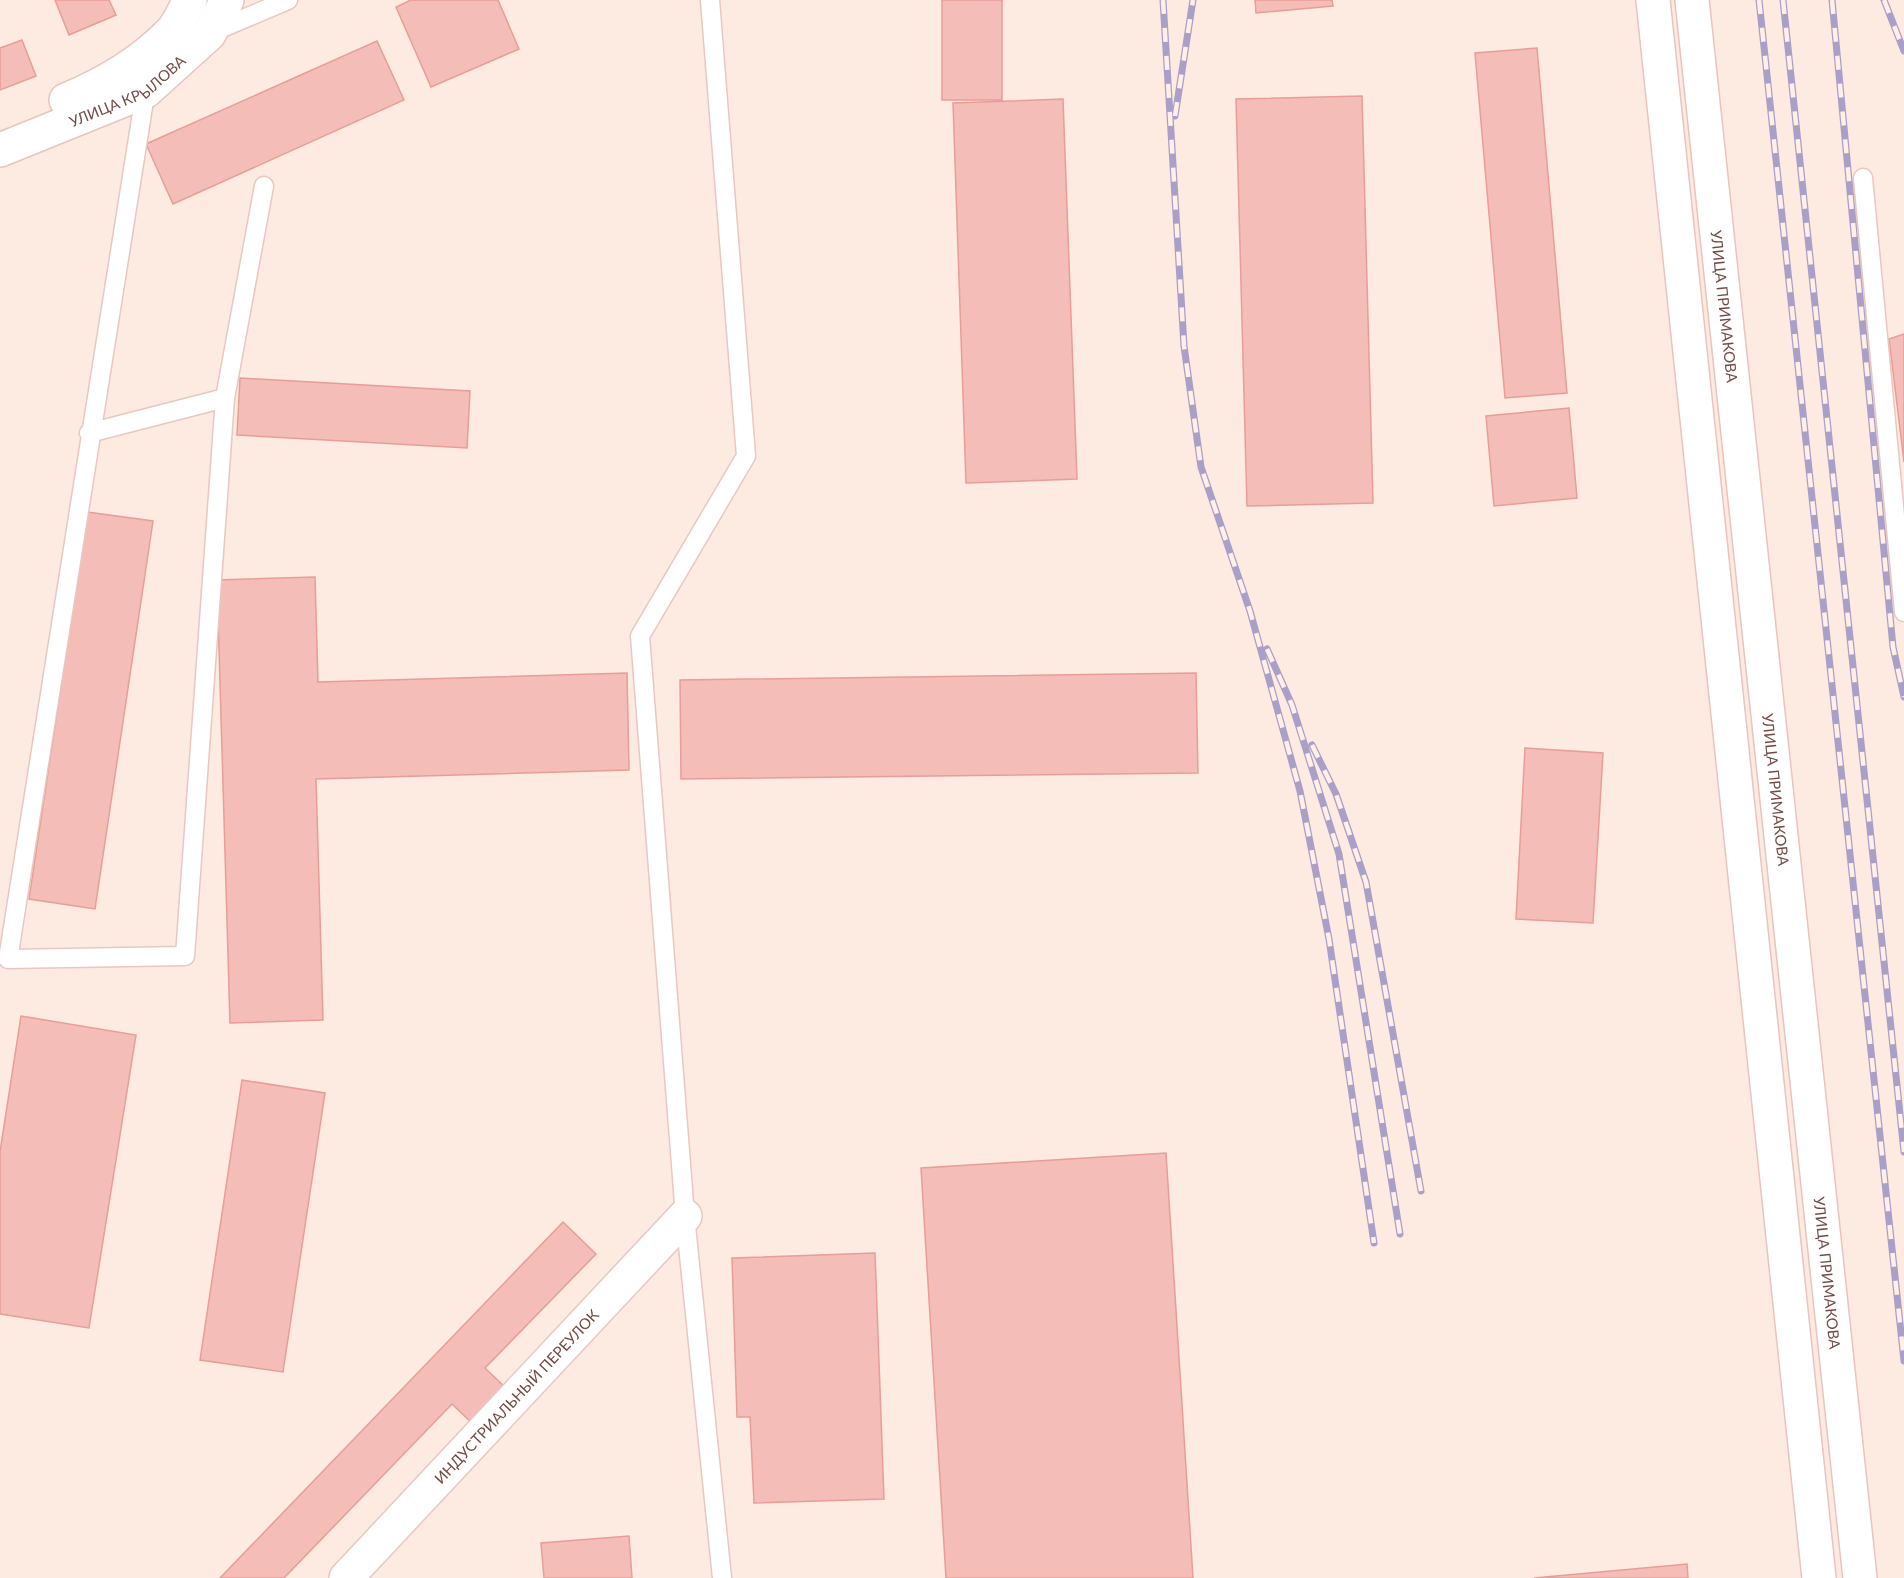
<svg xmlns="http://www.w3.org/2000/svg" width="1904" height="1578" font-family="Lato,sans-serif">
<rect width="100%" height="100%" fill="#fdeae1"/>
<path fill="#f4bdb7" stroke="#e89d96" stroke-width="1.5" d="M55 0H109L116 15 69 35Z
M411 0H498L519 49 431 87 396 7Z
M942 0H1002V100H942Z
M1255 0H1332L1333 6 1256 13Z
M22 40 36 76 0 90V48Z
M377 41 404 100 173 204 146 144Z
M1537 48 1567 393 1505 398 1475 53Z
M1362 96 1373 503 1247 506 1236 99Z
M1063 99 1077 479 966 483 953 103Z
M1904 334V462L1889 339Z
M240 378 470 391 467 448 237 435Z
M1569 408 1577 498 1494 506 1486 416Z
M87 512 153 521 95 909 29 899Z
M315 577 318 682 627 673 629 770 316 779 323 1020 230 1023 217 580Z
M1196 673 1198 773 681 779 680 680Z
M1525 748 1603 753 1593 923 1516 919Z
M21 1016 136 1035 89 1328 0 1314V1152Z
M242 1080 325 1093 283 1372 200 1360Z
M1166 1153 1193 1578H946L921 1168Z
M563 1222 596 1254 485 1368 511 1393 477 1428 452 1404 284 1578H220Z
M875 1253 884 1499 754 1503 750 1417H737L732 1258Z
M629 1536 632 1578H544L541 1543Z
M1687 1564 1688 1578H1534Z"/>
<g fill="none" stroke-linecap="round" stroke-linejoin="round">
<defs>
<path id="lane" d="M710 0 746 456 640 636 685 1216 722 1578
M210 33 288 0
M146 88 8 959 185 956 225 398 264 186
M1863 178 1904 612
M89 433 225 398"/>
<g id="street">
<path id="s1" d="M346 1578 685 1216"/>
</g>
<g id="secondary">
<path d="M1653 0 1819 1578"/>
<path id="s2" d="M1692 0 1860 1578"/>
<path d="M66 100C105 84 141 63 171 32 179 24 184 10 190 0"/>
<path id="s3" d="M0 150 146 91 209 34 227 0"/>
</g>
</defs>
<use href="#lane" stroke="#e7c8c1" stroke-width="21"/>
<use href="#street" stroke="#e7c8c1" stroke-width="36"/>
<use href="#secondary" stroke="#e9c4bc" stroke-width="36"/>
<use href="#lane" stroke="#fff" stroke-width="18"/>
<use href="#street" stroke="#fff" stroke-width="33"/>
<use href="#secondary" stroke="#fff" stroke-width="33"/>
<defs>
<path id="rail" d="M1163 0 1184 346 1201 467 1250 611 1300 791 1329 939 1374 1243
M1759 0 1904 1361
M1783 0 1904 1152
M1832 0 1893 647 1904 697
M1884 0 1904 51
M1175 116 1193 0
M1267 649 1292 705 1339 854 1400 1234
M1312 745 1336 794 1366 882 1421 1191"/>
</defs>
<use href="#rail" stroke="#a99fc7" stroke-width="7"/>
<use href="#rail" stroke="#ffefe8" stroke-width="4.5" stroke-dasharray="14" stroke-linecap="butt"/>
</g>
<g text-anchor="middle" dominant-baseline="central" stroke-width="6" stroke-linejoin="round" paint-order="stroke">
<g font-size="15" fill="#754946" stroke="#ffefe8">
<text stroke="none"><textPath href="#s3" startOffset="141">УЛИЦА КРЫЛОВА</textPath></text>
<text stroke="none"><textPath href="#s2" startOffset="308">УЛИЦА ПРИМАКОВА</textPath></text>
<text stroke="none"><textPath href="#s2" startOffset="794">УЛИЦА ПРИМАКОВА</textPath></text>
<text stroke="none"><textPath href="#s2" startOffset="1280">УЛИЦА ПРИМАКОВА</textPath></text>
<text stroke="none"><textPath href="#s1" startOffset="249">ИНДУСТРИАЛЬНЫЙ ПЕРЕУЛОК</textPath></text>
</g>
</g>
</svg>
